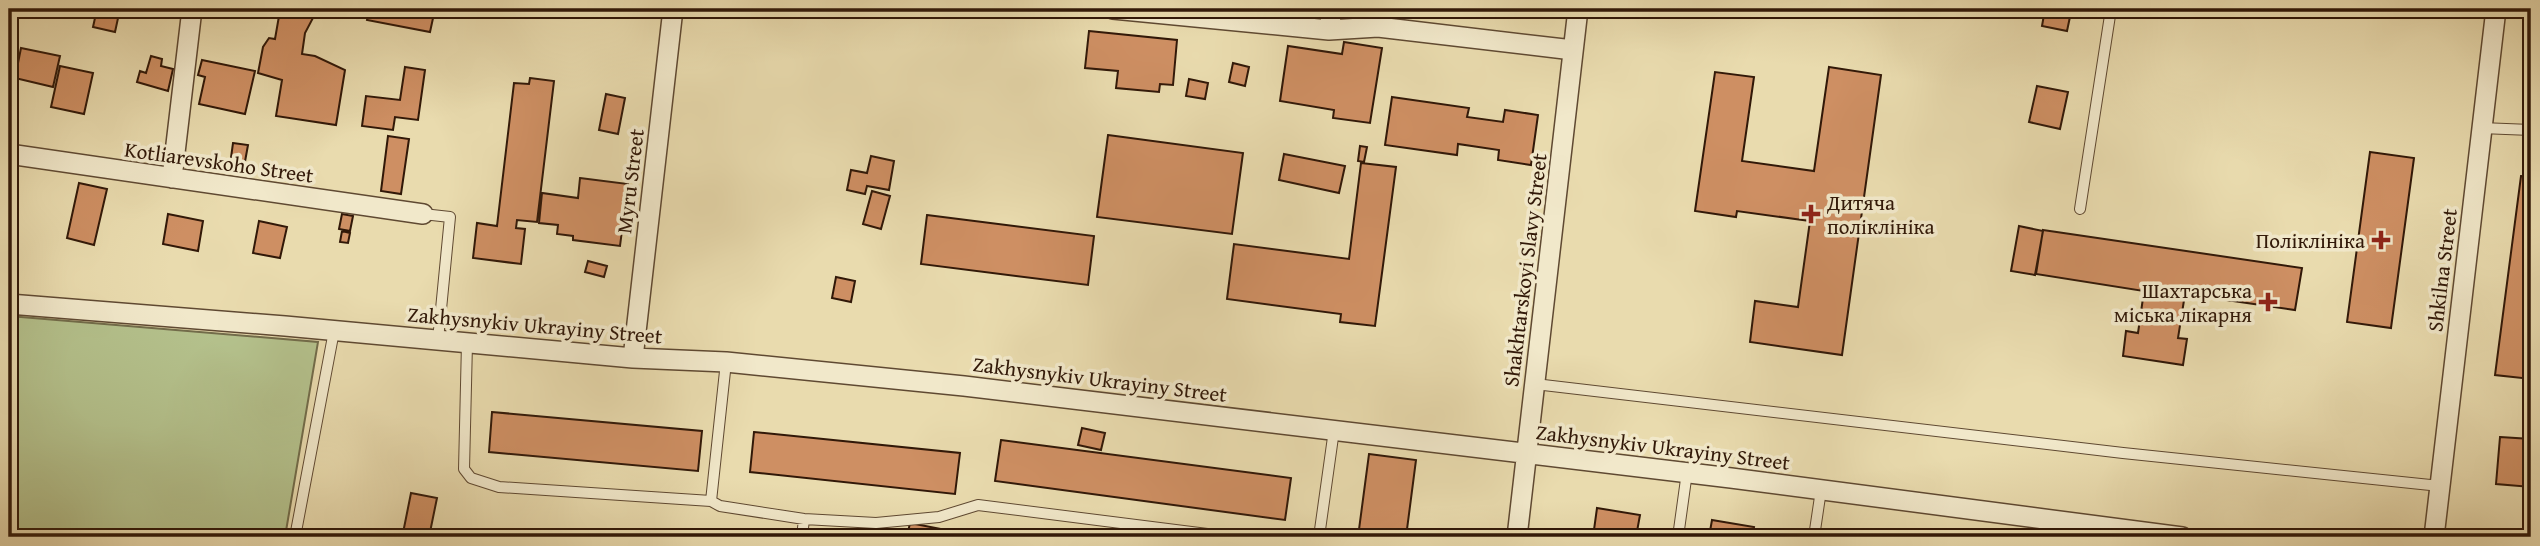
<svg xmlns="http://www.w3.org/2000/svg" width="2540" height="546" font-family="'Gentium Book Plus',serif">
<rect width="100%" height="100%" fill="#e9dbae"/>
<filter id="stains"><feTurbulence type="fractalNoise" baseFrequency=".00286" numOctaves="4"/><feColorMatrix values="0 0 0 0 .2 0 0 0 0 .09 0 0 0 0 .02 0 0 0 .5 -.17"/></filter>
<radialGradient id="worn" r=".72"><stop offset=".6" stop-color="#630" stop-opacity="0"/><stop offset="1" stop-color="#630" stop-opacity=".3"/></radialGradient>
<path fill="#b4c18c" stroke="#726c4a" stroke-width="2" d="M9 316 318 342 285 537H9Z"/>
<path fill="#ce8f63" stroke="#311808" stroke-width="2" d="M97 9H120L115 32 93 27Z
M282 9H330L327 16 315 14 305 33 302 54 315 56 345 70 336 125 276 116 282 80 258 73 263 47 269 38 275 39 279 16Z
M369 9H435L430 32 367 20Z
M1490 9H1515L1513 17 1489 13Z
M2045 9 2071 12 2067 31 2042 26Z
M1089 31 1177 40 1173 85 1160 84 1159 92 1116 88 1118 71 1085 68Z
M1344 42 1382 48 1370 123 1333 118 1334 110 1280 101 1288 46 1342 54Z
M21 48 60 56 53 87 15 78Z
M151 56 162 59 161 66 173 69 168 91 137 82 140 71 146 73Z
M202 60 255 71 245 114 199 104 205 77 198 75Z
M1233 63 1249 67 1245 86 1229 82Z
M60 66 93 73 84 114 51 107Z
M405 67 425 70 418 120 395 117 393 130 362 126 366 96 400 100Z
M1829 67 1881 75 1842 355 1750 342 1755 301 1798 307 1810 221 1737 211 1736 217 1695 211 1715 72 1754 77 1742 161 1814 171Z
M530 78 554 81 537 222 517 220 516 228 525 229 521 264 473 258 477 223 497 226 514 83 529 84Z
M1189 79 1208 83 1205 99 1186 96Z
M2037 86 2068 92 2060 129 2029 122Z
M606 94 625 98 618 134 599 130Z
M1392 97 1469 108 1467 117 1503 122 1505 110 1538 115 1531 165 1498 160 1499 150 1458 144 1457 155 1385 145Z
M1108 135 1243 153 1232 234 1097 217Z
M388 136 409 139 401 194 381 191Z
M233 143 248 145 244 167 230 165Z
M1360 146 1367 147 1364 162 1358 161Z
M2370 152 2414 158 2391 328 2347 322Z
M1284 154 1345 166 1339 193 1279 180Z
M871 156 894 161 889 190 867 186 865 194 847 190 851 170 867 173Z
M1361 163 1396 167 1375 326 1340 322 1341 314 1227 299 1234 244 1349 259Z
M2521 176 2531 177V379L2495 375Z
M580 178 628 184 620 246 573 240V236L557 234 558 225 539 223 542 193 578 198Z
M79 183 107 189 94 245 67 238Z
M872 191 890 196 881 229 863 224Z
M168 214 203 221 198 251 163 244Z
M342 214 353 216 350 231 339 229Z
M927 215 1094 236 1088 285 921 264Z
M259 221 287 227 280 258 253 253Z
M2019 226 2043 231 2035 275 2011 271Z
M2043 230 2302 268 2295 310 2185 294 2178 338 2187 339 2183 365 2123 356 2126 331 2138 333 2144 291 2036 274Z
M342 231 350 233 348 243 340 242Z
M588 261 607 266 604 277 585 272Z
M836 277 855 281 851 302 832 298Z
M492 412 702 431 698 471 489 452Z
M1082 428 1105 433 1101 450 1078 445Z
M754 432 960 453 955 494 750 472Z
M2500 437 2531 439V487L2496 484Z
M1001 440 1291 478 1285 520 995 481Z
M1369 454 1416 460 1406 537H1358Z
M411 493 437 498 429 537 403 533Z
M1597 508 1640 515 1636 537H1593Z
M1712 520 1754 527 1752 537H1709Z
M910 523 946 530 944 537H907Z"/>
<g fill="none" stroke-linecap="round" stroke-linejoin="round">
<defs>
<path id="service" d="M2481 128 2531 130
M2080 209 2111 9
M423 214 450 217 438 340
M467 343 464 469 471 478 499 487 711 501 720 506 804 519 876 523 939 517 978 505 1231 537
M1535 384 2123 453 2440 486
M711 501 726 362
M295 537 334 331
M802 537 804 519
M1319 537 1334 430
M1678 537 1687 472
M1814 537 1821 490"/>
<path id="minor" d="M1113 9 1329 30 1378 27 1573 50
M1329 30 1332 9
M9 154 423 214
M172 178 192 9
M9 304 285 326 633 358 726 362 964 386 1731 478 2182 537
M633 358 673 9
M1517 537 1578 9
M2434 537 2496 9"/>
</defs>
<use href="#service" stroke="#5f4932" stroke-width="12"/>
<use href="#minor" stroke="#5f4932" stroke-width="22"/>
<use href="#service" stroke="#f1e8ca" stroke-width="10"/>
<use href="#minor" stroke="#f1e8ca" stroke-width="19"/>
</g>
<g fill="#8f2418" stroke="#f1e8ca" stroke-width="2.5">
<path d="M1807.5 203.5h7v7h7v7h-7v7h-7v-7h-7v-7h7z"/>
<path d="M2377.5 229.5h7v7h7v7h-7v7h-7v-7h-7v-7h7z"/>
<path d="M2264.5 291.5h7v7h7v7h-7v7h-7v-7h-7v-7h7z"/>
</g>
<g text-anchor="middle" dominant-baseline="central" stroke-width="7" stroke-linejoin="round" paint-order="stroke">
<g font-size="21" fill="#311808" stroke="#f1e8ca">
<text transform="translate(219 162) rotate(8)">Kotliarevskoho Street</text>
<text transform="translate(630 181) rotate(-83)">Myru Street</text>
<text transform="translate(1525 270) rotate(-83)">Shakhtarskoyi Slavy Street</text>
<text transform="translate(2442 270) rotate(-83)">Shkilna Street</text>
<text transform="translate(535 325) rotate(5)">Zakhysnykiv Ukrayiny Street</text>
<text transform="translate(1100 379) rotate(7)">Zakhysnykiv Ukrayiny Street</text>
<text transform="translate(1663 447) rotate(7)">Zakhysnykiv Ukrayiny Street</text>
</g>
<g font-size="21" fill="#311808" stroke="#f1e8ca" text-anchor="end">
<text x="1827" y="202" text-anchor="start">Дитяча<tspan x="1827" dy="24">поліклініка</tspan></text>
<text x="2365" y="240">Поліклініка</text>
<text x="2252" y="290">Шахтарська<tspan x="2252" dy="24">міська лікарня</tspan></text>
</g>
</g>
<rect width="2540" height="546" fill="none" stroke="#e9dbae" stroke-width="35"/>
<rect x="10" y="10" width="2519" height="525" fill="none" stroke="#311808" stroke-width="3.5"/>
<rect x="18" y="18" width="2505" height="511" fill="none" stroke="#311808" stroke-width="2"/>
<rect width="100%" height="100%" filter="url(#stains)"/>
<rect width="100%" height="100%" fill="url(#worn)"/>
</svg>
